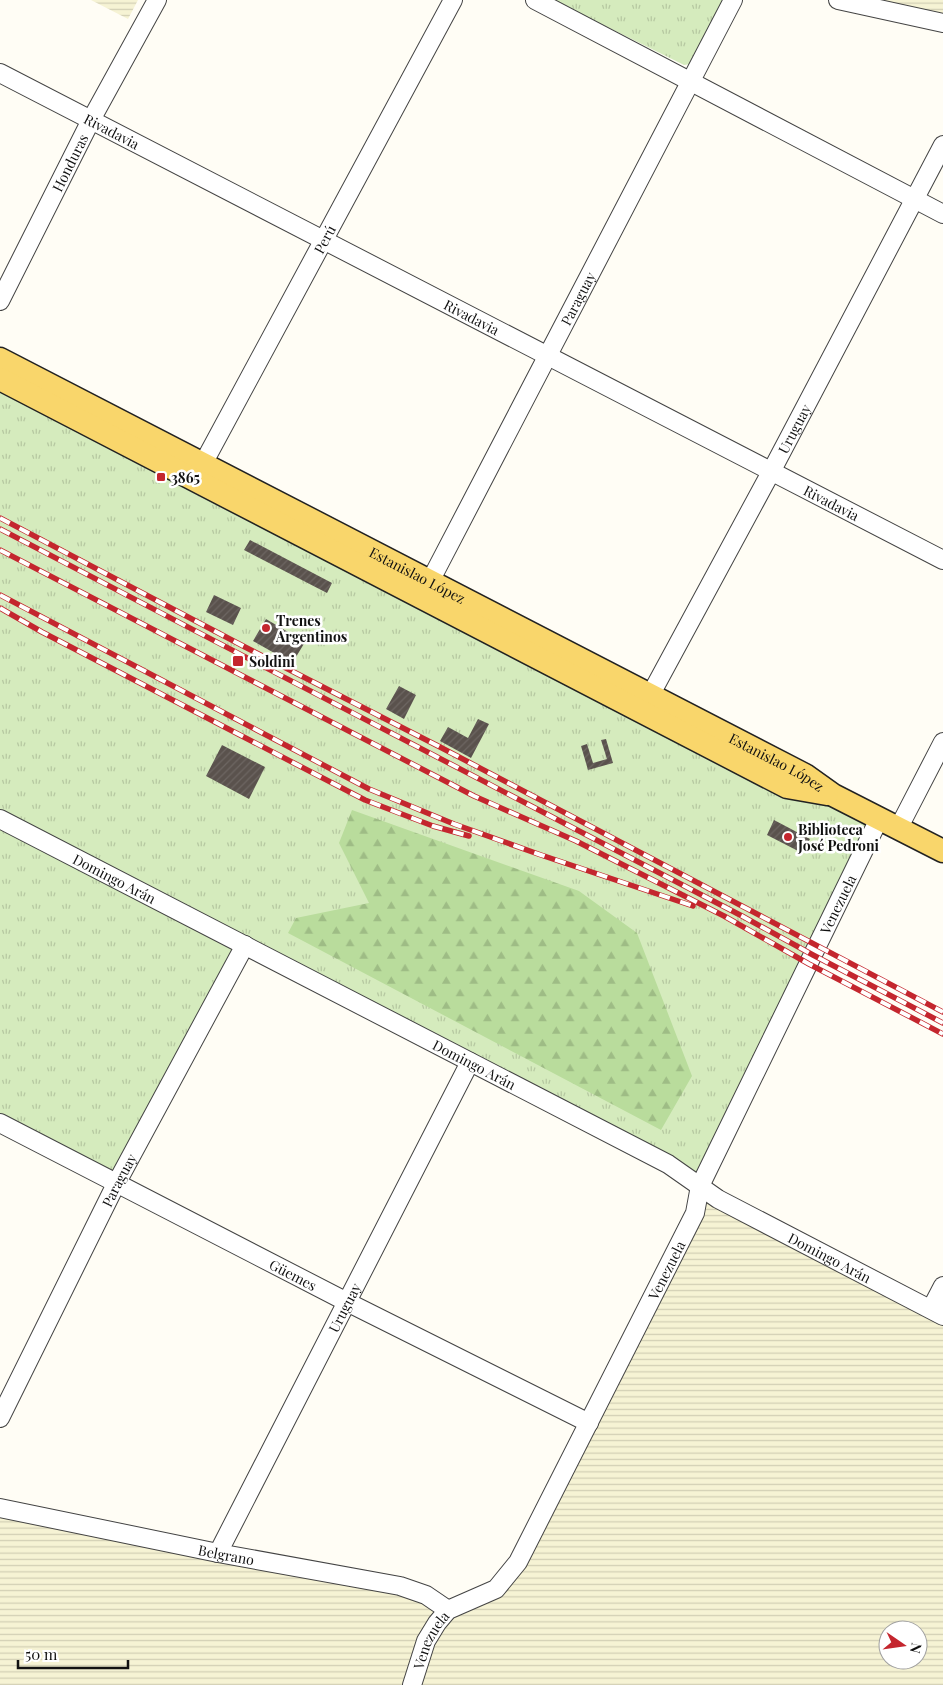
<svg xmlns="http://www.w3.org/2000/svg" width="943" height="1685" font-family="'Playfair Display',serif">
<defs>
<pattern id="farmland-rules" width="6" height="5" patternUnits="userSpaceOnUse" patternTransform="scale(1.25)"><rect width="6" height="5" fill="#f6f3d4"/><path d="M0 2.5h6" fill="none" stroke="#d2cfb5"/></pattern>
<pattern id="grass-tufts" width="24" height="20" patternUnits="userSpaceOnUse" patternTransform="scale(1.25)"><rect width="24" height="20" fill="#d5ebbd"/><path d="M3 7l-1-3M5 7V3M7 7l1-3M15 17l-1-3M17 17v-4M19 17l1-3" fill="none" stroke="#b6c8a1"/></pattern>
<pattern id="forest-firs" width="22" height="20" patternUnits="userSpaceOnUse" patternTransform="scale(1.25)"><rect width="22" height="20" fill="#b9dc9c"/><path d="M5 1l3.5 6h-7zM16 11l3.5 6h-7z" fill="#9ebc85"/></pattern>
<pattern id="building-hatch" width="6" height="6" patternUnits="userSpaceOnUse" patternTransform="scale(1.25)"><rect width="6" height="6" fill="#5a524d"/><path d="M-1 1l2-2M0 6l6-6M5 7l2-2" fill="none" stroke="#6d6662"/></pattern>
</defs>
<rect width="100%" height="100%" fill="#fffdf5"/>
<path fill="url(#farmland-rules)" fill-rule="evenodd" d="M91 0H138L128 19Z
M838 0H943V23Z
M700 1186 943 1316V1685H0V1508L400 1586 449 1610 496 1589ZM888 1630H918V1660H888Z"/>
<path fill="url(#grass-tufts)" d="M553 0H725L691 64 684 65Z
M0 379 879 819 700 1186 245 945 116 1184 0 1123Z"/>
<path fill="url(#forest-firs)" d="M352 810 579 891 637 933 692 1076 661 1130 288 933 296 918 369 903 339 843Z"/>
<path fill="url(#building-hatch)" d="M250 540 332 583 327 593 244 550Z
M214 595 241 608 233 625 206 612Z
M266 619 305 642 296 657 294 656 290 662 253 641Z
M399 686 416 695 404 719 386 709Z
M478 719 489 724 471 758 440 741 448 727 468 738Z
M606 739 613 763 588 770 581 746 587 744 593 763 607 759 601 740Z
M222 745 265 767 249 799 206 776Z
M774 820 810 839 802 853 767 835Z"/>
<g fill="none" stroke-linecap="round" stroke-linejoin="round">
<defs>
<g id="minor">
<path d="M535 0 943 214"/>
<path d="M838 0 943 23"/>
<path id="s1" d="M0 73 943 560"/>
<path id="s2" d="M0 301 91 120 157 0"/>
<path id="s3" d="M197 475 453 0"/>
<path id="s4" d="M425 591 733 0"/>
<path id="s5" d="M645 705 771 472 943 145"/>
<path id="s6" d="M0 819 668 1164 718 1199 943 1316"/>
<path d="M898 829 943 742"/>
<path id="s7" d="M0 1123 347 1302 589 1423"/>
<path d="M931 1309 943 1286"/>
<path id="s8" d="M0 1418 116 1184 245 945"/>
<path id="s9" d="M0 1508 218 1553 400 1586 426 1595 448 1610"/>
<path id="s10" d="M218 1553 470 1062"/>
<path id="s11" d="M412 1685 426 1641 437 1623 448 1610 496 1589 518 1562 695 1213 700 1186 879 819"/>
</g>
<g id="major">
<path id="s12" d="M0 359 805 775 833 795 943 851"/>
<path d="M0 379 787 787 827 794"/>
</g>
</defs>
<use href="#minor" stroke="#444" stroke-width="20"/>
<use href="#major" stroke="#222" stroke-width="25"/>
<use href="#minor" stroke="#fff" stroke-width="18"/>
<use href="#major" stroke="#f9d66b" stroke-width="22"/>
<defs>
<path id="rail" d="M0 518 245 647 440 747 943 1012
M0 529 742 916 813 955 943 1023
M0 550 474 796 576 841 724 916 809 964 943 1034
M0 595 369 789 454 824 541 855 693 906
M0 608 42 632 365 800 433 826 469 836"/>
</defs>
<use href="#rail" stroke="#c4262e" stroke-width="5.5"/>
<use href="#rail" stroke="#fff" stroke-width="4" stroke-dasharray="11" stroke-linecap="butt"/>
</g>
<g fill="#c4262e" stroke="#fff" stroke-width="2">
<rect x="156" y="472" width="10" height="10" rx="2.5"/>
<circle cx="266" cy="628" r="5"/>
<rect x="232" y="655" width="12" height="12" rx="2.5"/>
<circle cx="788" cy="837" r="5"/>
</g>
<g text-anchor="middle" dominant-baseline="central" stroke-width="5" stroke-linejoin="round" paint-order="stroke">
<g font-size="14" fill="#111" stroke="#fff">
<text stroke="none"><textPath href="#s1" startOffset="126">Rivadavia</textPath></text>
<text stroke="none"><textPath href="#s2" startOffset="155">Honduras</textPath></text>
<text stroke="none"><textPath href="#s3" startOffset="268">Perú</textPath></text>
<text stroke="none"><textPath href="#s4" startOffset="330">Paraguay</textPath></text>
<text stroke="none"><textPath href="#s1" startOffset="531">Rivadavia</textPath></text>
<text stroke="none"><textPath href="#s5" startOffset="314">Uruguay</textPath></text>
<text stroke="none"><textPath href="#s1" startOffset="936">Rivadavia</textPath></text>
<text stroke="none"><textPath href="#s12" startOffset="470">Estanislao López</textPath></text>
<text stroke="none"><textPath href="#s12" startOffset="875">Estanislao López</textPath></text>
<text stroke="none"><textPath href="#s6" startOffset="129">Domingo Arán</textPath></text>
<text stroke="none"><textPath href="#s11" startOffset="904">Venezuela</textPath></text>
<text stroke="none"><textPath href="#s6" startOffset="534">Domingo Arán</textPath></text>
<text stroke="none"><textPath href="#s8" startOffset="266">Paraguay</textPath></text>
<text stroke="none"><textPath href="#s6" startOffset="939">Domingo Arán</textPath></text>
<text stroke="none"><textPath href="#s11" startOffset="499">Venezuela</textPath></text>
<text stroke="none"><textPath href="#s7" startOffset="330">Güemes</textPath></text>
<text stroke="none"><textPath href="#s10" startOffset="276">Uruguay</textPath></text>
<text stroke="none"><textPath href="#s9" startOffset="231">Belgrano</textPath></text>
<text stroke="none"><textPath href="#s11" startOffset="49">Venezuela</textPath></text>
</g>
<g font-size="14" font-weight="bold" fill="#111" stroke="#fff" text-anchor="start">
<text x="171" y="477">3865</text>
<text x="276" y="620">Trenes<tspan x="276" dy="16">Argentinos</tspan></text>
<text x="249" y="661">Soldini</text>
<text x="798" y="829">Biblioteca<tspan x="798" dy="16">José Pedroni</tspan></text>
</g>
</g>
<g transform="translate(903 1645) rotate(103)"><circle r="24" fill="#ffffff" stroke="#a0a0a0"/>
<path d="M0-4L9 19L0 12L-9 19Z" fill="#c4262e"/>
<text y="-8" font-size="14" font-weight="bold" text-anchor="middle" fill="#111111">N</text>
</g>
<path d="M18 1660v8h110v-8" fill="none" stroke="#111111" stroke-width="2.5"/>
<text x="25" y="1660" font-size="15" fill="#111111" stroke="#ffffff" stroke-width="4" paint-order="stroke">50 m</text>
</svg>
